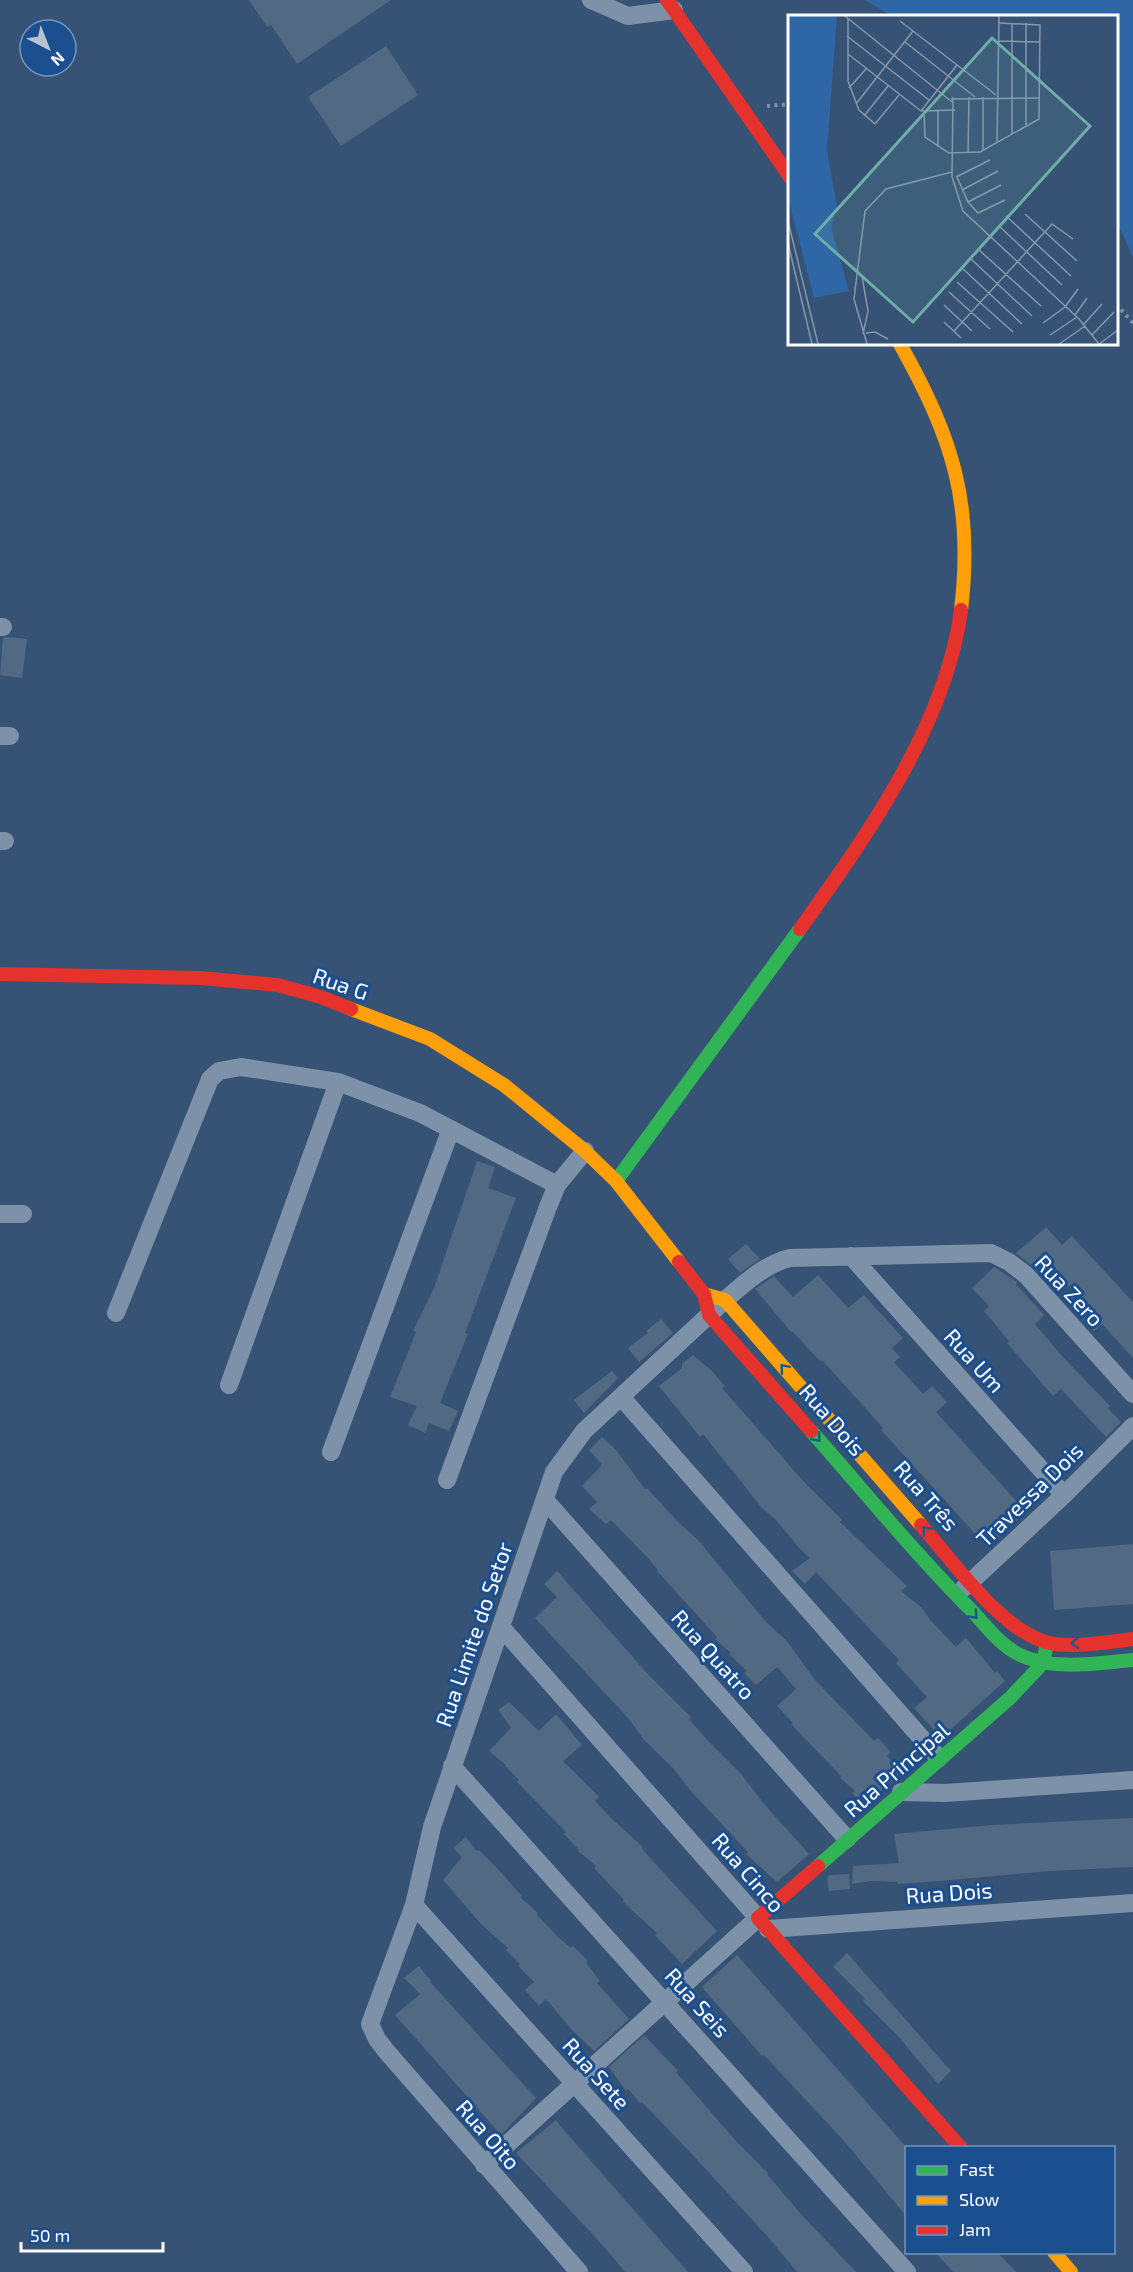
<svg xmlns="http://www.w3.org/2000/svg" width="1133" height="2272" font-family="'Exo 2',sans-serif">
<rect width="100%" height="100%" fill="#365274"/>
<path fill="#2f66a5" d="M865 0H1133V257L1117 222 1116 16H891Z"/>
<path fill="#526984" d="M249 0H391L297 64 271 25 267 27Z
M386 46 418 95 341 146 308 97Z
M8 637 27 639 22 678 0 675 3 638Z
M477 1161 495 1167 488 1188 516 1198 465 1333 468 1334 440 1403 458 1411 449 1431 429 1423 425 1433 408 1425 417 1406 390 1397 416 1332 413 1331 434 1288Z
M1046 1227 1062 1245 1072 1236 1133 1302V1358L1102 1324 1094 1331 1065 1299 1073 1291 1044 1258 1034 1267 1016 1253Z
M746 1244 760 1259 740 1273 728 1259Z
M994 1267 1017 1282 1016 1284 1044 1315 1035 1324 1061 1355 1110 1406 1108 1408 1121 1422 1106 1437 1061 1389 1053 1396 1007 1343 1009 1341 984 1311 989 1306 972 1288Z
M818 1275 848 1308 864 1295 903 1338 892 1348 900 1357 894 1362 923 1394 932 1386 947 1402 936 1412 1026 1512 988 1548 881 1430 883 1428 823 1361H820L792 1331 791 1332 755 1289 774 1276 793 1297Z
M661 1319 673 1333 639 1362 628 1348 648 1333 646 1331Z
M693 1355 713 1372 725 1386 722 1388 804 1482 842 1520 840 1522 907 1586 901 1591 922 1608 930 1620 956 1647 966 1638 995 1673 997 1671 1005 1681 941 1738 914 1708 927 1697 896 1663 899 1660 816 1572 805 1584 792 1571 810 1558 799 1548 776 1520 762 1508 703 1434 700 1437 659 1386 682 1368V1364Z
M612 1371 618 1378 584 1413 574 1400Z
M602 1437 617 1451 645 1489 647 1488 678 1522 697 1539 767 1623 786 1640 815 1680 874 1741 878 1738 891 1752 887 1756 902 1772 864 1806 852 1793 855 1791 840 1778 841 1776 791 1724 793 1723 777 1706 796 1689 777 1667 756 1685 744 1673 747 1671 729 1654 731 1653 715 1639 717 1637 657 1571 658 1570 648 1558 611 1520 606 1524 589 1509 597 1502 582 1486 602 1465 589 1450Z
M1133 1544V1604L1054 1610 1050 1551Z
M557 1571 646 1672 691 1717 689 1719 709 1742 741 1774 765 1805 809 1854 777 1882 746 1854 748 1852 689 1789 673 1768 644 1740 628 1718 535 1618 557 1597 544 1584Z
M509 1702 539 1731 556 1714 582 1745 563 1761 599 1797 595 1801 610 1817 643 1847 642 1849 717 1931 682 1964 655 1935 657 1933 623 1902 624 1900 594 1868 596 1866 578 1851 579 1850 564 1834 566 1832 517 1782 519 1780 505 1766 506 1765 489 1751 511 1728 498 1710Z
M1133 1818V1867L1050 1871 939 1881 898 1884V1882L871 1881 852 1884 853 1866 899 1863 894 1834 992 1825Z
M466 1837 477 1851 479 1850 497 1868 522 1896 520 1897 538 1913 537 1915 559 1938 571 1948 573 1946 588 1961 586 1963 600 1981 597 1983 629 2019 594 2051 572 2030 546 1999 539 2006 525 1990 534 1982 518 1966 520 1964 506 1950 508 1948 482 1925 443 1880 462 1857 453 1848Z
M849 1874 850 1889 829 1891 827 1878 830 1875Z
M847 1953 951 2071 938 2084 897 2035 863 2001 865 1999 833 1967Z
M737 1955 906 2147V2216L844 2141 763 2054 762 2056 702 1987Z
M419 1966 431 1981 430 1982 536 2098 501 2135 395 2015 420 1994 404 1978Z
M644 2035 678 2071 676 2072 736 2141 768 2173 767 2174 799 2212 856 2272H797L768 2237 689 2151 642 2102 640 2103 628 2089 626 2091 609 2067Z
M556 2120 563 2129 688 2272H625L598 2240 516 2153Z
M936 2253H998L1016 2272H953Z"/>
<g fill="none" stroke-linecap="round" stroke-linejoin="round">
<path stroke="#7d92a8" stroke-width="4" stroke-dasharray="3 4.5" stroke-linecap="butt" d="M767 106 790 104
M1116 304 1133 323"/>
<path stroke="#7d92a8" stroke-width="18" d="M591 0 628 16 674 10
M0 627H3
M0 736H10
M0 841H5
M0 1214H23
M851 1256 1064 1495
M116 1313 210 1079 219 1071 241 1067 338 1082 420 1113 557 1185
M229 1385 338 1082
M622 1398 939 1758
M331 1452 451 1129
M447 1480 548 1207 557 1185 585 1151
M545 1500 847 1839
M964 1588 1064 1495 1133 1426
M452 1766 907 2272
M901 1792 945 1793 1133 1780
M414 1905 744 2272
M768 1929 1133 1903
M484 2165 758 1918 502 1628
M579 2272 387 2052 377 2039 370 2024 414 1905 432 1827 554 1472 584 1431 725 1300C745 1283 765 1264 790 1258L991 1253 1009 1262 1026 1275 1133 1394"/>
<path stroke="#30b455" stroke-width="14" d="M616 1181 800 929
M811 1431C865 1492 916 1555 973 1612 987 1627 1001 1646 1020 1655 1054 1671 1097 1663 1133 1660
M818 1866 1010 1698 1043 1663 1047 1643"/>
<path stroke="#ff9f0a" stroke-width="14" d="M900 344C952 437 974 502 961 610
M351 1009 430 1039 504 1085 585 1151 616 1181 679 1262
M704 1294 725 1300 921 1525
M1054 2252 1071 2272"/>
<path stroke="#e5322d" stroke-width="14" d="M667 0 790 177
M800 929C866 837 946 725 961 610
M0 974 200 978 278 985 321 997 351 1009
M679 1262 704 1294 709 1315 811 1431
M921 1525C953 1561 1006 1638 1055 1644 1081 1647 1108 1642 1133 1639
M818 1866 758 1918 961 2148"/>
</g>
<defs><path id="oneway-chevron" d="M-2-3.5L2.5 0L-2 3.5" fill="none" stroke-width="1.6" stroke-linecap="round" stroke-linejoin="round" transform="scale(1.5)"/></defs>
<g stroke="#1d5989">
<use href="#oneway-chevron" transform="translate(784 1368) rotate(-131)"/>
<use href="#oneway-chevron" transform="translate(817 1438) rotate(49)"/>
<use href="#oneway-chevron" transform="translate(926 1530) rotate(-131)"/>
<use href="#oneway-chevron" transform="translate(974 1615) rotate(46)"/>
<use href="#oneway-chevron" transform="translate(1075 1643) rotate(178)"/>
</g>
<g text-anchor="middle" dominant-baseline="central" stroke-width="6" stroke-linejoin="round" paint-order="stroke">
<g font-size="22" fill="#fff" stroke="#1b4f8f">
<text transform="translate(341 983) rotate(19)">Rua G</text>
<text transform="translate(1070 1290) rotate(47)">Rua Zero</text>
<text transform="translate(975 1360) rotate(48)">Rua Um</text>
<text transform="translate(833 1419) rotate(49)">Rua Dois</text>
<text transform="translate(1029 1494) rotate(-44)">Travessa Dois</text>
<text transform="translate(927 1495) rotate(49)">Rua Três</text>
<text transform="translate(473 1634) rotate(-71)">Rua Limite do Setor</text>
<text transform="translate(714 1654) rotate(48)">Rua Quatro</text>
<text transform="translate(896 1769) rotate(-41)">Rua Principal</text>
<text transform="translate(749 1872) rotate(49)">Rua Cinco</text>
<text transform="translate(949 1892) rotate(-4)">Rua Dois</text>
<text transform="translate(698 2002) rotate(48)">Rua Seis</text>
<text transform="translate(597 2073) rotate(48)">Rua Sete</text>
<text transform="translate(489 2134) rotate(49)">Rua Oito</text>
</g>
</g>
<g transform="translate(788 15)">
<rect width="330" height="330" fill="#365274"/>
<path d="M0 1H49L39 135 49 192 43 212 61 276 26 283 0 183Z" fill="#2f66a5"/>
<path fill="none" stroke="#8697ac" stroke-width="1.5" d="M57 1 164 87M60 3V66L71 95 87 109 111 80M112 6 208 80M59 21 141 85M210 26 252 27M117 27 187 82M60 39 133 96M61 73 78 54M165 82 164 162 175 196 291 304 311 329M163 84 252 83M68 89 125 16M133 96 169 50M133 96 167 95M136 96 137 122 161 138 192 137 251 104 252 10 210 8M76 101 100 71M238 110V8M224 119V8M209 128 211 1M150 132V95M195 135V82M180 138 181 82M168 162 202 145M169 162 180 187 190 198 217 185M174 175 210 156M180 187 213 170M237 199 289 246M218 201 283 261M0 206 30 329M212 212 274 270M0 228 24 329M190 234 253 291M182 243 244 301M174 253 234 309M68 254 74 261 80 296 75 319M169 267 225 317M161 277 202 314M156 290 184 316M287 300 299 283M156 307 173 323M255 308 277 292 290 274M296 309 314 289M166 316 264 209 285 224M78 318 87 317 100 324M262 320 289 302M304 320 326 297M79 329 66 284 77 196 98 174 164 157M271 329 297 311M311 329 330 315"/>
<path fill="#6fada8" fill-opacity="0.15" stroke="#6fada8" stroke-width="3" d="M204 23 302 111 125 307 27 219Z"/>
<rect width="330" height="330" fill="none" stroke="#fff" stroke-width="3"/>
</g>
<rect x="905" y="2146" width="210" height="108" fill="#1b4f8f" stroke="#7695bc" stroke-width="1.5"/>
<rect x="917" y="2166" width="30" height="9" fill="#30b455" stroke="#7695bc" stroke-width="1.5"/>
<text x="959" y="2176" font-size="18" fill="#ffffff">Fast</text>
<rect x="917" y="2196" width="30" height="9" fill="#ff9f0a" stroke="#7695bc" stroke-width="1.5"/>
<text x="959" y="2206" font-size="18" fill="#ffffff">Slow</text>
<rect x="917" y="2226" width="30" height="9" fill="#e5322d" stroke="#7695bc" stroke-width="1.5"/>
<text x="959" y="2236" font-size="18" fill="#ffffff">Jam</text>
<g transform="translate(48 48) rotate(138)"><circle r="28" fill="#1b4f8f" stroke="#7695bc" stroke-width="1.5"/>
<path d="M0-4.5L10 22L0 15L-10 22Z" fill="#b9c2ce"/>
<text y="-9" font-size="16" font-weight="bold" text-anchor="middle" fill="#ffffff">N</text>
</g>
<path d="M21 2242v9h142v-9" fill="none" stroke="#ffffff" stroke-width="3"/>
<text x="30" y="2242" font-size="18" fill="#ffffff" stroke="#1b4f8f" stroke-width="4.5" paint-order="stroke">50 m</text>
</svg>
